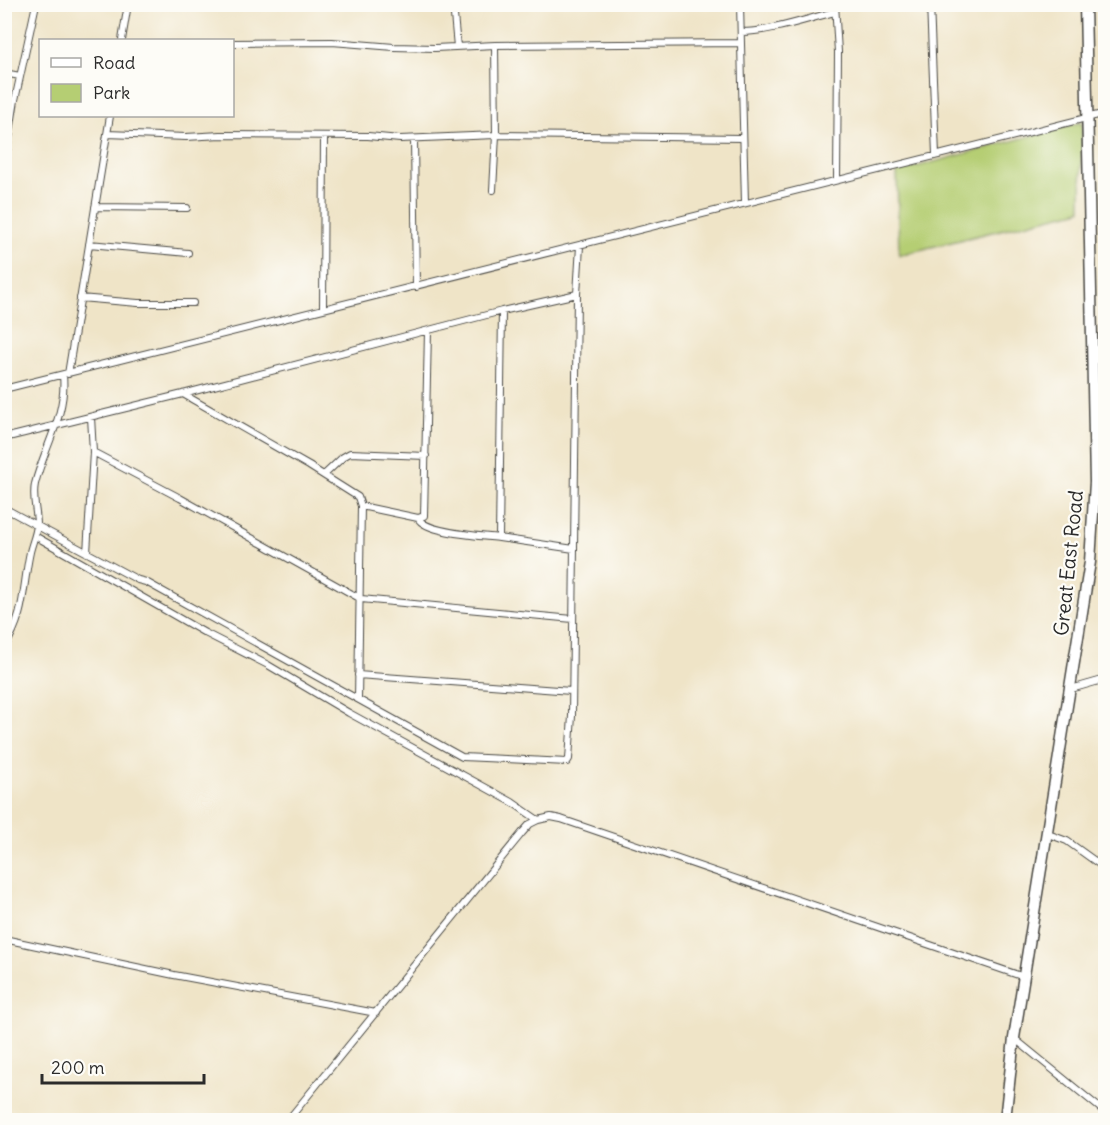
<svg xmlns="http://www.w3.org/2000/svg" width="1110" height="1125" font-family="Delius,sans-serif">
<rect width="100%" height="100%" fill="#fdfcf7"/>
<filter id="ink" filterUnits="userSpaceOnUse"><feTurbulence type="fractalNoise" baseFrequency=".0167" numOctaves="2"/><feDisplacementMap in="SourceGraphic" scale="12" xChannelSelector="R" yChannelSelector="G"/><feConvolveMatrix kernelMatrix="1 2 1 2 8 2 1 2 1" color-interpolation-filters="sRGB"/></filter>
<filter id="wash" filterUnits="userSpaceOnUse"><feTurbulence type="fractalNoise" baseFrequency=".008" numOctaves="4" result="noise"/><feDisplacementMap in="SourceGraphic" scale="24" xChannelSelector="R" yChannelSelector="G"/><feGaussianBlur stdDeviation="1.35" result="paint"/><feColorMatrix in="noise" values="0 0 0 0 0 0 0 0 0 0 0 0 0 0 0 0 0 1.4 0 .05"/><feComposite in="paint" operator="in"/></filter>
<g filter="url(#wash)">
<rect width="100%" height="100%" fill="#efe4c7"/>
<path fill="#b5ce73" stroke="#707c4f" stroke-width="1.5" d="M1082 122 1081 210 899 255 897 172Z"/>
</g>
<g filter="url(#ink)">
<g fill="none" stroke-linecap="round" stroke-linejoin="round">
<defs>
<path id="street" d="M453 4 457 47
M740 4 745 203
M835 4 838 52 837 180
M930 4 936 155
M741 32C770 32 806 19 835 12
M122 40 128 4
M232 43 332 42 394 47 435 48 495 45 741 43
M4 73 20 76
M107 134 186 137 221 135 368 136 400 139 496 135 743 138
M414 139 416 287
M4 169 15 100 36 4
M493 190 496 135 495 45
M95 207 187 208
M89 244 188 253
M80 298 138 303H193
M323 309 324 136
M502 311 499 538 574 549
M68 374 110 116
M4 389 1106 113
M183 394 309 466 358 497 361 506 358 699
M4 438 183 394 502 311 577 294
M93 452 180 498 361 599 573 619
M324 475 343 457 350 453 426 456
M361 506 418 518 424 516 428 331
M4 508 138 580 146 582 462 757 567 762 569 759 572 716 577 294 580 246
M418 518C425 533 482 536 499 538
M35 536 205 633 268 665 349 713 512 802 538 820
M87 553 93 452 91 417
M4 648C26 613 22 589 30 552 32 543 36 535 37 525 37 511 32 499 35 484 44 447 67 415 63 375
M358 675 571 691
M1071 689 1106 679
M1048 834 1067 841 1106 869
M4 939 174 975 376 1013
M1015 1039 1106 1113
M288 1120 522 833 530 824 538 820 551 817 561 819 1024 977"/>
<path id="highway" d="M1005 1120 1014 1038 1090 562 1095 482 1085 4"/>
</defs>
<use href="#street" stroke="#484742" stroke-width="8"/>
<use href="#highway" stroke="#484742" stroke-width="13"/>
<use href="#street" stroke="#fff" stroke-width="6"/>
<use href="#highway" stroke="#fff" stroke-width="10"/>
</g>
</g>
<g text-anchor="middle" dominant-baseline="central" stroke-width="4.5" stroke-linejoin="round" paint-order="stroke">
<g font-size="20" fill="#2b2b2b" stroke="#fdfcf7">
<text transform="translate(1068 563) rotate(-84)">Great East Road</text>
</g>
</g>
<rect width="1110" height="1125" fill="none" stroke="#fdfcf7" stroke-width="24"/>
<rect x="39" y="39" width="195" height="78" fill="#fdfcf7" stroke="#a9a8a5" stroke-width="1.5"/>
<rect x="51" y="58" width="30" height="9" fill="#ffffff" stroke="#a9a8a5" stroke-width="1.5"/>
<text x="93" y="69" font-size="18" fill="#2b2b2b">Road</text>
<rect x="51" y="84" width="30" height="18" fill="#b5ce73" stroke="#a9a8a5" stroke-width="1.5"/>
<text x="93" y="99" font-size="18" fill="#2b2b2b">Park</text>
<path d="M42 1074v9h162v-9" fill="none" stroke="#2b2b2b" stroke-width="3"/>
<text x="51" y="1074" font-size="18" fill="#2b2b2b" stroke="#fdfcf7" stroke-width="4.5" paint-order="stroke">200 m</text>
</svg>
